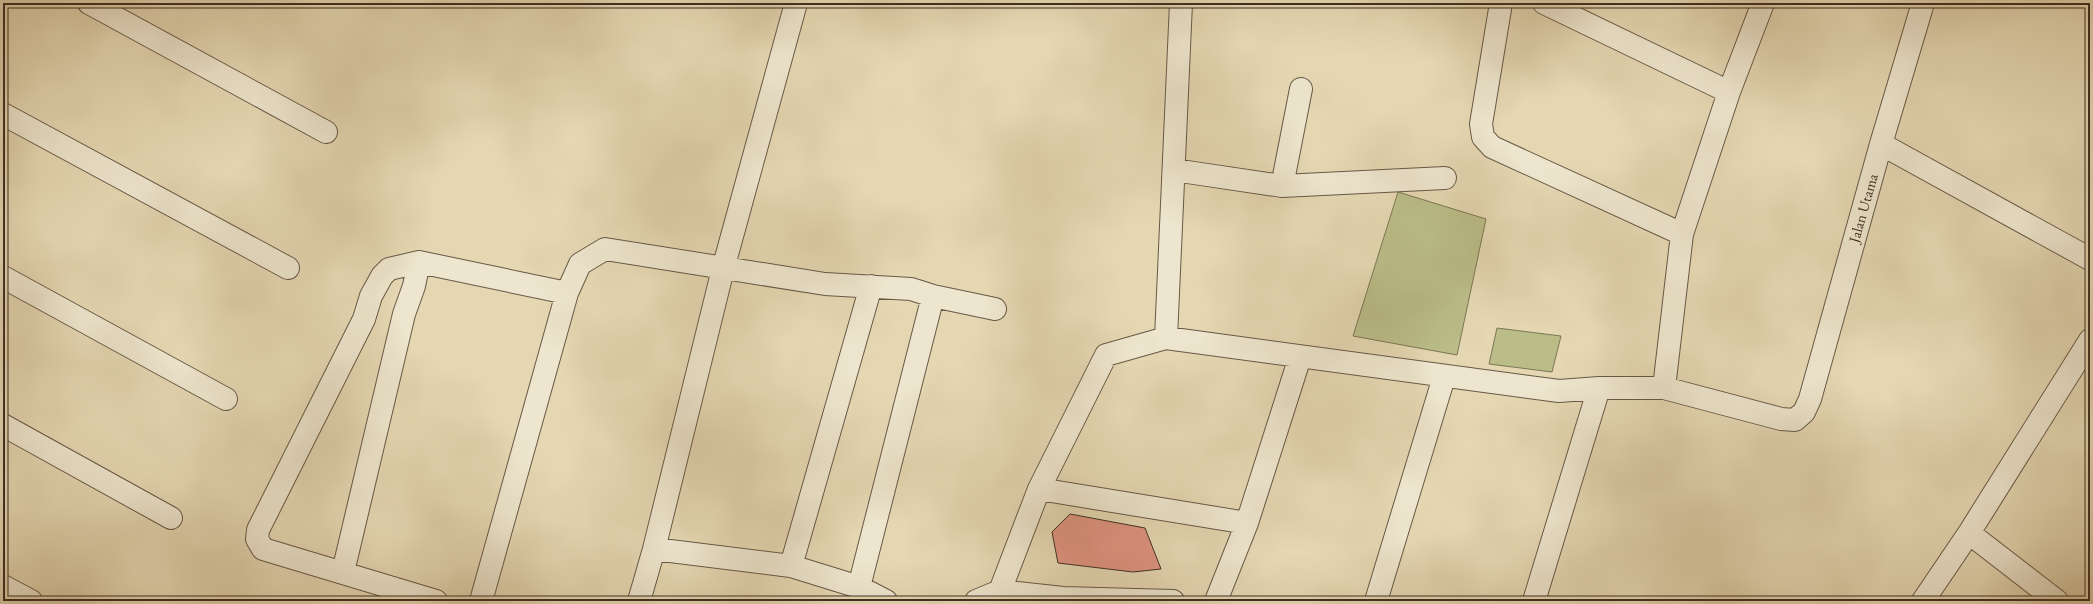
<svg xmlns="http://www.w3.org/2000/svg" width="2093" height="604" font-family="'EB Garamond',serif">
<rect width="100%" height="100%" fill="#e4d7b2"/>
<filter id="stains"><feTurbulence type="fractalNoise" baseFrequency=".005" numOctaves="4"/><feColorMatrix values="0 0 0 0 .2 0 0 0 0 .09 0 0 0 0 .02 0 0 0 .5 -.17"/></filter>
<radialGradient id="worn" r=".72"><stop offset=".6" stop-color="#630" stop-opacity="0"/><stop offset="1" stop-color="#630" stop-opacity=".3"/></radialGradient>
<path fill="#babd88" stroke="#7c7655" d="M1398 192 1486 219 1457 355 1353 336Z
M1497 328 1561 336 1552 372 1489 364Z"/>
<path fill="#de9380" stroke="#3f2e22" d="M1070 514 1145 528 1161 569 1133 572 1058 563 1052 532Z"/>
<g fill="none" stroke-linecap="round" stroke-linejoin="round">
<defs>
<path id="minor" d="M89 3 326 132
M1501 3 1481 124 1483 137 1492 147 1682 234
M1544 3 1729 92
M3 114 288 268
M1881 144 2090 259
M1174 170 1282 186 1445 178
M1282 186 1301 89
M3 277 226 399
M1166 338 1181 3
M1664 388 1682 234 1729 92 1763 3
M3 425 171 518
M1039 489 1247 523
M1969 533 2057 601
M654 549 791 566 859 587 886 601
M791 566 871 286
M343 572 404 314 414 286 419 262
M3 586 31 601
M859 587 933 296
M1000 591 1063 598 1173 601
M436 601 263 549 257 539 258 530 364 319 371 296 382 276 389 269 419 262 567 293
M481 601 567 293 580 264 605 249 825 284 911 289 933 296 995 309
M639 601 654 549 723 269 796 3
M976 601 1000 591 1039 489 1106 355 1166 338 1559 391 1599 388H1664L1781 419 1795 420 1804 412 1810 399 1881 144 1923 3
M1216 601 1247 523 1300 357
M1376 601 1444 377
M1534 601 1599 388
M1923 601 1969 533 2090 340"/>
</defs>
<use href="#minor" stroke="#685846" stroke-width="24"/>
<use href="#minor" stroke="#ede5cd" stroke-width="22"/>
</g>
<g text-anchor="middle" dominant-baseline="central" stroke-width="3" stroke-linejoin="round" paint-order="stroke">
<g font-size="15" fill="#3f2e22" stroke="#ede5cd">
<text transform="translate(1863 208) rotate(-74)">Jalan Utama</text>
</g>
</g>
<rect width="2093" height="604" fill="none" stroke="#e4d7b2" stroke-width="16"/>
<rect x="4" y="4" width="2085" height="596" fill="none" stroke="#3f2e22" stroke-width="2"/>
<rect x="8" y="8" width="2077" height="588" fill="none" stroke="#3f2e22"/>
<rect width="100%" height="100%" filter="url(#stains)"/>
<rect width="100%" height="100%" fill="url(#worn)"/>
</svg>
